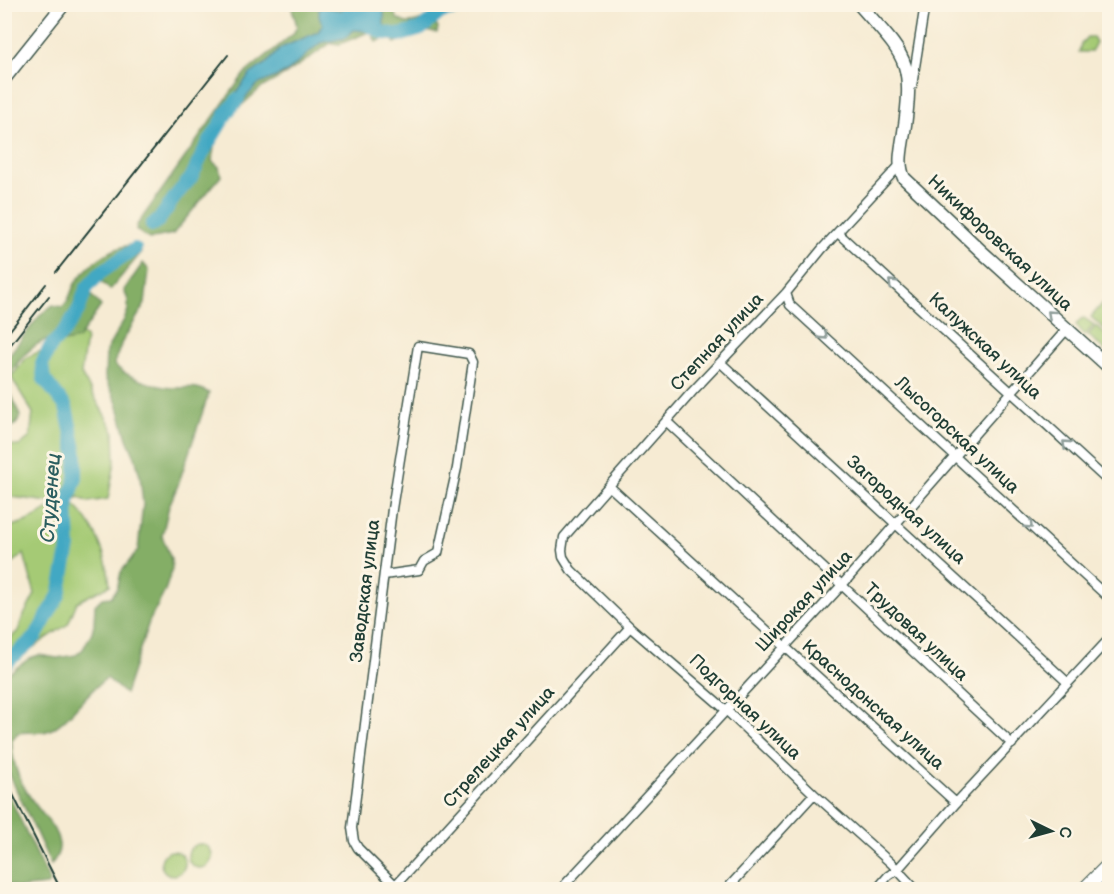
<svg xmlns="http://www.w3.org/2000/svg" width="1114" height="894" font-family="'Balsamiq Sans',sans-serif">
<rect width="100%" height="100%" fill="#fcf5e5"/>
<filter id="ink" filterUnits="userSpaceOnUse"><feTurbulence type="fractalNoise" baseFrequency=".0167" numOctaves="2"/><feDisplacementMap in="SourceGraphic" scale="12" xChannelSelector="R" yChannelSelector="G"/><feConvolveMatrix kernelMatrix="1 2 1 2 8 2 1 2 1" color-interpolation-filters="sRGB"/></filter>
<filter id="wash" filterUnits="userSpaceOnUse"><feTurbulence type="fractalNoise" baseFrequency=".008" numOctaves="4" result="noise"/><feDisplacementMap in="SourceGraphic" scale="24" xChannelSelector="R" yChannelSelector="G"/><feGaussianBlur stdDeviation="1.35" result="paint"/><feColorMatrix in="noise" values="0 0 0 0 0 0 0 0 0 0 0 0 0 0 0 0 0 1.4 0 .05"/><feComposite in="paint" operator="in"/></filter>
<g filter="url(#wash)">
<rect width="100%" height="100%" fill="#f6ebd3"/>
<path fill="#a5ca74" stroke="#628454" stroke-width="1.5" d="M1087 37H1093L1096 42 1091 52H1079L1081 44Z
M1109 296V317L1106 321 1109 325V333L1091 317Z
M1084 318 1094 325 1085 335 1076 325 1081 319Z
M1096 326 1109 338V354L1088 335Z
M66 328 86 337 81 374 114 431 115 462 108 499 88 502 78 497 72 503C95 523 107 555 110 585L77 602 68 624 31 649 5 672 4 644 18 631 23 617 35 594 24 554 5 569V527C23 525 42 515 56 503L5 496V444L19 446 30 437 33 413 11 377 27 357 50 347Z
M188 856a12 12 0 1 1 24 0a12 12 0 1 1-24 0Z
M161 863a12 12 0 1 1 24 0a12 12 0 1 1-24 0Z"/>
<path fill="#84ae66" stroke="#52764d" stroke-width="1.5" d="M291 5H347L341 10 332 8 318 32 281 48 268 62 249 75 235 109 257 85 283 74 320 43 345 38 354 30 383 33 384 5H390L398 19C402 21 404 23 408 23 422 24 428 11 438 28L437 33 425 31 414 33 395 43 390 36 376 42 371 31 340 44 331 43 286 74 261 88 224 121 214 147 212 161 219 167 221 176 173 234 149 239 136 230 137 225 244 74 293 34 297 26Z
M130 245 141 253 110 290 101 281 89 293 101 306 78 339 64 342 45 340C26 349 8 370 6 391L13 398 20 416C18 424 14 429 5 427V360L41 314 53 305 62 307C71 300 70 291 76 282 89 264 108 249 130 245Z
M143 263 149 270 145 304 122 342 114 364C124 377 159 388 176 388 189 388 196 385 209 393L178 485 169 506 162 536 171 559 172 569 165 591 149 622 125 694 107 678C87 690 67 725 47 731 39 734 27 731 18 733L12 740C11 765 23 789 38 808 46 819 57 829 59 844 60 852 56 858 51 865L5 765V676L30 658 39 655 57 658 76 655 83 649 92 632 94 624 95 605 102 598 111 597 117 589 121 572 138 550 143 504 140 476 135 457 127 439 117 403 105 378 106 351 125 318 128 310V300L124 290Z
M4 785 50 882 47 885 18 888 5 883Z"/>
<path fill="#43a8c3" stroke="#31727c" stroke-width="1.5" d="M347 5H384V25L387 28 386 32 354 30 345 38 320 43 288 71 257 85 235 109 228 111V107L235 94 249 75 268 62 281 48 318 32 323 24 319 17V8L323 7 341 10Z"/>
<g fill="none" stroke-linecap="round" stroke-linejoin="round">
<path stroke="#43a8c3" stroke-width="14" d="M368 25 384 33 401 35 421 29 441 12 481 4
M152 225 159 220 177 194 191 178 204 151 228 111 238 99
M4 665 36 636 59 595 69 547 67 504 76 478V454L66 407 44 379 42 364 50 347 65 331 79 309 86 289 100 273 135 249"/>
</g>
</g>
<g filter="url(#ink)">
<g fill="none" stroke-linecap="round" stroke-linejoin="round">
<defs>
<path id="street" d="M912 86 925 4
M900 165 822 249 786 293 692 392 584 514 564 537 562 550 563 557 571 570 630 627 726 710 814 794 892 864 916 890
M838 233 1110 483
M786 293 790 305 1110 599
M721 363 1067 682
M666 421 1012 744
M609 486 956 803
M384 575 419 570 424 561 438 553 457 468 473 362 469 354 418 346 392 509 352 828 354 841 358 848 400 890
M392 889 630 627
M560 890 842 585 1067 329
M726 890 814 794
M876 890 888 876 897 870 956 803 1110 638"/>
<path id="secondary" d="M859 4C905 57 915 59 904 132 902 148 897 163 904 178L981 251 1110 368
M4 79 64 4"/>
<path id="primary" d="M1084 890 1110 864"/>
</defs>
<use href="#street" stroke="#3f574c" stroke-width="11"/>
<use href="#secondary" stroke="#3f574c" stroke-width="15"/>
<use href="#primary" stroke="#3f574c" stroke-width="16"/>
<use href="#street" stroke="#fff" stroke-width="8"/>
<use href="#secondary" stroke="#fff" stroke-width="12"/>
<use href="#primary" stroke="#fff" stroke-width="14"/>
<path stroke="#1f3d34" stroke-width="2" d="M56 272 228 55
M4 338 46 284
M4 353 49 296
M4 777 61 890"/>
</g>
<defs><path id="oneway-chevron" d="M-2-3.5L2.5 0L-2 3.5" fill="none" stroke-width="1.6" stroke-linecap="round" stroke-linejoin="round" transform="scale(1.5)"/></defs>
<g stroke="#8f9e9a">
<use href="#oneway-chevron" transform="translate(892 283) rotate(-137)"/>
<use href="#oneway-chevron" transform="translate(1051 314) rotate(-138)"/>
<use href="#oneway-chevron" transform="translate(824 336) rotate(43)"/>
<use href="#oneway-chevron" transform="translate(1066 444) rotate(-137)"/>
<use href="#oneway-chevron" transform="translate(1029 525) rotate(43)"/>
</g>
</g>
<g text-anchor="middle" dominant-baseline="central" stroke-width="6" stroke-linejoin="round" paint-order="stroke">
<g font-size="18" fill="#1f3d34" stroke="#fcf5e5">
<text transform="translate(1000 243) rotate(43)">Никифоровская улица</text>
<text transform="translate(717 342) rotate(-47)">Степная улица</text>
<text transform="translate(985 346) rotate(43)">Калужская улица</text>
<text transform="translate(957 435) rotate(43)">Лысогорская улица</text>
<text transform="translate(906 510) rotate(42)">Загородная улица</text>
<text transform="translate(365 591) rotate(-83)">Заводская улица</text>
<text transform="translate(804 601) rotate(-47)">Широкая улица</text>
<text transform="translate(916 632) rotate(43)">Трудовая улица</text>
<text transform="translate(873 705) rotate(42)">Краснодонская улица</text>
<text transform="translate(745 707) rotate(43)">Подгорная улица</text>
<text transform="translate(499 747) rotate(-48)">Стрелецкая улица</text>
</g>
<g font-size="20" font-style="italic" fill="#2a5d5f" stroke="#fcf5e5">
<text transform="translate(51 498) rotate(-86)">Студенец</text>
</g>
</g>
<rect width="1114" height="894" fill="none" stroke="#fcf5e5" stroke-width="24"/>
<g transform="translate(1051 831) rotate(95)" stroke="#fcf5e5" stroke-width="4.5" paint-order="stroke">
<path d="M0-4.5L10 22L0 15L-10 22Z" fill="#1f3d34"/>
<text y="-9" font-size="16" font-weight="bold" text-anchor="middle" fill="#1f3d34">С</text>
</g>
</svg>
